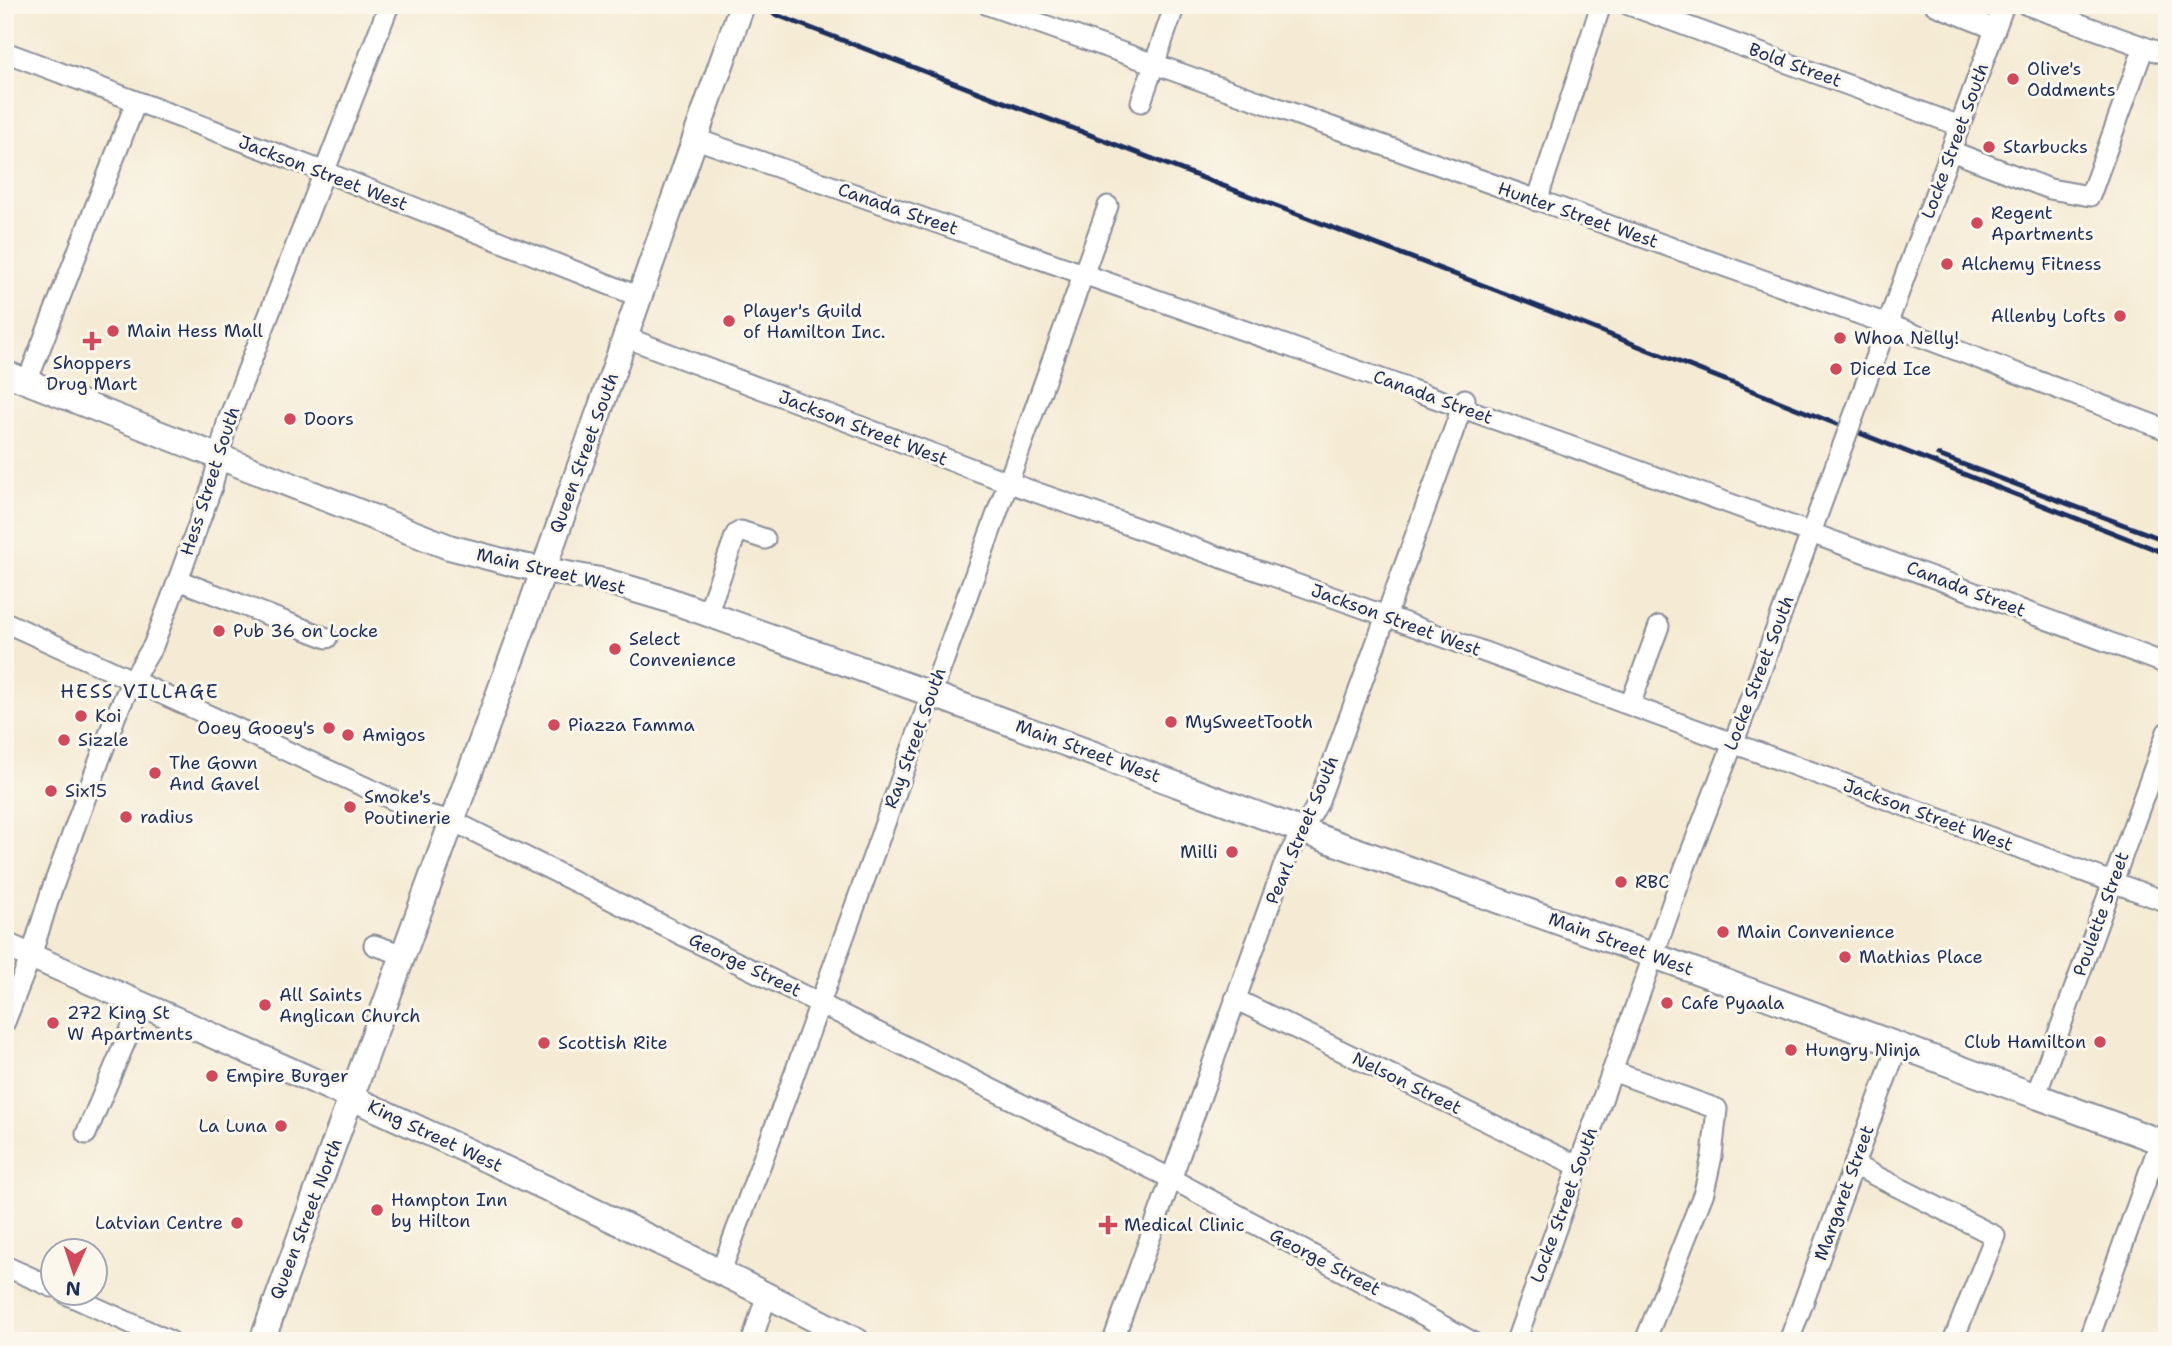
<svg xmlns="http://www.w3.org/2000/svg" width="2172" height="1346" font-family="'Shantell Sans',sans-serif">
<rect width="100%" height="100%" fill="#fbf7ec"/>
<filter id="ink" filterUnits="userSpaceOnUse"><feTurbulence type="fractalNoise" baseFrequency=".0143" numOctaves="2"/><feDisplacementMap in="SourceGraphic" scale="14" xChannelSelector="R" yChannelSelector="G"/><feConvolveMatrix kernelMatrix="1 2 1 2 8 2 1 2 1" color-interpolation-filters="sRGB"/></filter>
<filter id="wash" filterUnits="userSpaceOnUse"><feTurbulence type="fractalNoise" baseFrequency=".00686" numOctaves="4" result="noise"/><feDisplacementMap in="SourceGraphic" scale="28" xChannelSelector="R" yChannelSelector="G"/><feGaussianBlur stdDeviation="1.57" result="paint"/><feColorMatrix in="noise" values="0 0 0 0 0 0 0 0 0 0 0 0 0 0 0 0 0 1.4 0 .05"/><feComposite in="paint" operator="in"/></filter>
<g filter="url(#wash)">
<rect width="100%" height="100%" fill="#f5ebd4"/>
</g>
<g filter="url(#ink)">
<g fill="none" stroke-linecap="round" stroke-linejoin="round">
<defs>
<path id="minor" d="M988 5 1887 324 2167 430
M1629 5 1960 126
M1935 5 1995 29
M2027 5 2167 55
M5 52 325 172 640 297
M1141 102 1175 5
M696 139C1188 310 1679 482 2167 664
M1951 151 2050 189 2090 196 2144 47
M1537 201 1601 5
M625 337 1007 482 1386 616 2167 902
M27 382 136 102
M1864 388 2004 5
M178 580 327 638
M707 614 736 534 741 531 765 539
M5 622 424 814 453 821 1172 1179 1471 1341
M1630 705 1659 626
M374 945 404 955
M1235 999 1578 1166
M5 1022 31 956 51 892 116 715 133 679 153 646 178 580 212 487 227 423 389 5
M1612 1071 1717 1109 1712 1156 1704 1192 1645 1341
M2036 1095 2167 732
M86 1134 141 1005
M1854 1165 1995 1236 1953 1341
M5 1266 52 1287
M721 1271 786 1097 1108 206
M66 1294 170 1341
M752 1341 767 1294
M1113 1341 1285 862 1318 803 1465 399
M1516 1341 1685 867 1755 687 1837 461
M1789 1341 1898 1045
M2088 1341 2160 1142"/>
<path id="major" d="M5 373 449 547 518 565 605 581 666 599 931 694 1330 841 1674 963 2167 1144
M5 945C293 1069 579 1198 857 1341
M262 1341 530 608 742 5"/>
</defs>
<use href="#minor" stroke="#888d99" stroke-width="23"/>
<use href="#major" stroke="#888d99" stroke-width="28"/>
<use href="#minor" stroke="#fff" stroke-width="19"/>
<use href="#major" stroke="#fff" stroke-width="24"/>
<path stroke="#1b2f5e" stroke-width="5" d="M774 14 1506 294 2167 554
M1938 455 2167 541"/>
<defs>
<path id="minor-bridge" d="M1837 461 1864 388"/>
</defs>
<use href="#minor-bridge" stroke="#888d99" stroke-width="23" stroke-linecap="butt"/>
<use href="#minor-bridge" stroke="#fff" stroke-width="19"/>
</g>
</g>
<g fill="#d1495b" stroke="#fbf7ec" stroke-width="2.5">
<circle cx="2013" cy="79" r="7"/>
<circle cx="1989" cy="147" r="7"/>
<circle cx="1977" cy="223" r="7"/>
<circle cx="1947" cy="264" r="7"/>
<circle cx="2120" cy="316" r="7"/>
<circle cx="729" cy="321" r="7"/>
<circle cx="113" cy="331" r="7"/>
<circle cx="1840" cy="338" r="7"/>
<path d="M88.5 330.5h7v7h7v7h-7v7h-7v-7h-7v-7h7z"/>
<circle cx="1836" cy="369" r="7"/>
<circle cx="290" cy="419" r="7"/>
<circle cx="219" cy="631" r="7"/>
<circle cx="615" cy="649" r="7"/>
<circle cx="81" cy="716" r="7"/>
<circle cx="1171" cy="722" r="7"/>
<circle cx="554" cy="725" r="7"/>
<circle cx="329" cy="728" r="7"/>
<circle cx="348" cy="735" r="7"/>
<circle cx="64" cy="740" r="7"/>
<circle cx="155" cy="773" r="7"/>
<circle cx="51" cy="791" r="7"/>
<circle cx="350" cy="807" r="7"/>
<circle cx="126" cy="817" r="7"/>
<circle cx="1232" cy="852" r="7"/>
<circle cx="1621" cy="882" r="7"/>
<circle cx="1723" cy="932" r="7"/>
<circle cx="1845" cy="957" r="7"/>
<circle cx="1667" cy="1003" r="7"/>
<circle cx="265" cy="1005" r="7"/>
<circle cx="53" cy="1023" r="7"/>
<circle cx="2100" cy="1042" r="7"/>
<circle cx="544" cy="1043" r="7"/>
<circle cx="1791" cy="1050" r="7"/>
<circle cx="212" cy="1076" r="7"/>
<circle cx="281" cy="1126" r="7"/>
<circle cx="377" cy="1210" r="7"/>
<circle cx="237" cy="1223" r="7"/>
<path d="M1104.5 1214.5h7v7h7v7h-7v7h-7v-7h-7v-7h7z"/>
</g>
<g text-anchor="middle" dominant-baseline="central" stroke-width="6" stroke-linejoin="round" paint-order="stroke">
<g font-size="18" fill="#1b2f5e" stroke="#fbf7ec">
<text transform="translate(1795 65) rotate(20)">Bold Street</text>
<text transform="translate(1955 141) rotate(-70)">Locke Street South</text>
<text transform="translate(323 173) rotate(21)">Jackson Street West</text>
<text transform="translate(898 209) rotate(19)">Canada Street</text>
<text transform="translate(1578 215) rotate(19)">Hunter Street West</text>
<text transform="translate(1433 397) rotate(20)">Canada Street</text>
<text transform="translate(863 428) rotate(21)">Jackson Street West</text>
<text transform="translate(584 453) rotate(-70)">Queen Street South</text>
<text transform="translate(210 481) rotate(-72)">Hess Street South</text>
<text transform="translate(551 571) rotate(13)">Main Street West</text>
<text transform="translate(1966 589) rotate(21)">Canada Street</text>
<text transform="translate(1396 620) rotate(20)">Jackson Street West</text>
<text transform="translate(1759 673) rotate(-69)">Locke Street South</text>
<text transform="translate(915 738) rotate(-70)">Ray Street South</text>
<text transform="translate(1088 751) rotate(20)">Main Street West</text>
<text transform="translate(1928 815) rotate(20)">Jackson Street West</text>
<text transform="translate(1302 830) rotate(-67)">Pearl Street South</text>
<text transform="translate(2101 914) rotate(-70)">Poulette Street</text>
<text transform="translate(1621 944) rotate(20)">Main Street West</text>
<text transform="translate(745 965) rotate(26)">George Street</text>
<text transform="translate(1407 1083) rotate(26)">Nelson Street</text>
<text transform="translate(435 1136) rotate(25)">King Street West</text>
<text transform="translate(1844 1193) rotate(-70)">Margaret Street</text>
<text transform="translate(1564 1205) rotate(-70)">Locke Street South</text>
<text transform="translate(306 1219) rotate(-69)">Queen Street North</text>
<text transform="translate(1325 1262) rotate(28)">George Street</text>
</g>
<g font-size="18" fill="#1b2f5e" stroke="#fbf7ec" text-anchor="start">
<text x="2027" y="69">Olive's<tspan x="2027" dy="21">Oddments</tspan></text>
<text x="2003" y="147">Starbucks</text>
<text x="1991" y="213">Regent<tspan x="1991" dy="21">Apartments</tspan></text>
<text x="1961" y="264">Alchemy Fitness</text>
<text x="743" y="311">Player's Guild<tspan x="743" dy="21">of Hamilton Inc.</tspan></text>
<text x="2106" y="316" text-anchor="end">Allenby Lofts</text>
<text x="127" y="331">Main Hess Mall</text>
<text x="1854" y="338">Whoa Nelly!</text>
<text x="92" y="363" text-anchor="middle">Shoppers<tspan x="92" dy="21">Drug Mart</tspan></text>
<text x="1850" y="369">Diced Ice</text>
<text x="304" y="419">Doors</text>
<text x="233" y="631">Pub 36 on Locke</text>
<text x="629" y="639">Select<tspan x="629" dy="21">Convenience</tspan></text>
<text x="95" y="716">Koi</text>
<text x="1185" y="722">MySweetTooth</text>
<text x="568" y="725">Piazza Famma</text>
<text x="315" y="728" text-anchor="end">Ooey Gooey's</text>
<text x="362" y="735">Amigos</text>
<text x="78" y="740">Sizzle</text>
<text x="169" y="763">The Gown<tspan x="169" dy="21">And Gavel</tspan></text>
<text x="65" y="791">Six15</text>
<text x="364" y="797">Smoke's<tspan x="364" dy="21">Poutinerie</tspan></text>
<text x="140" y="817">radius</text>
<text x="1218" y="852" text-anchor="end">Milli</text>
<text x="1635" y="882">RBC</text>
<text x="1737" y="932">Main Convenience</text>
<text x="1859" y="957">Mathias Place</text>
<text x="279" y="995">All Saints<tspan x="279" dy="21">Anglican Church</tspan></text>
<text x="1681" y="1003">Cafe Pyaala</text>
<text x="67" y="1013">272 King St<tspan x="67" dy="21">W Apartments</tspan></text>
<text x="2086" y="1042" text-anchor="end">Club Hamilton</text>
<text x="558" y="1043">Scottish Rite</text>
<text x="1805" y="1050">Hungry Ninja</text>
<text x="226" y="1076">Empire Burger</text>
<text x="267" y="1126" text-anchor="end">La Luna</text>
<text x="391" y="1200">Hampton Inn<tspan x="391" dy="21">by Hilton</tspan></text>
<text x="223" y="1223" text-anchor="end">Latvian Centre</text>
<text x="1124" y="1225">Medical Clinic</text>
</g>
<g font-size="19" letter-spacing="2" fill="#1b2f5e" stroke="#fbf7ec">
<text x="140" y="691">HESS VILLAGE</text>
</g>
</g>
<rect width="2172" height="1346" fill="none" stroke="#fbf7ec" stroke-width="28"/>
<g transform="translate(74 1272) rotate(183)"><circle r="33" fill="#fbf7ec" stroke="#a1a7b3" stroke-width="2"/>
<path d="M0-5L12 26L0 18L-12 26Z" fill="#d1495b"/>
<text y="-10" font-size="19" font-weight="bold" text-anchor="middle" fill="#1b2f5e">N</text>
</g>
</svg>
